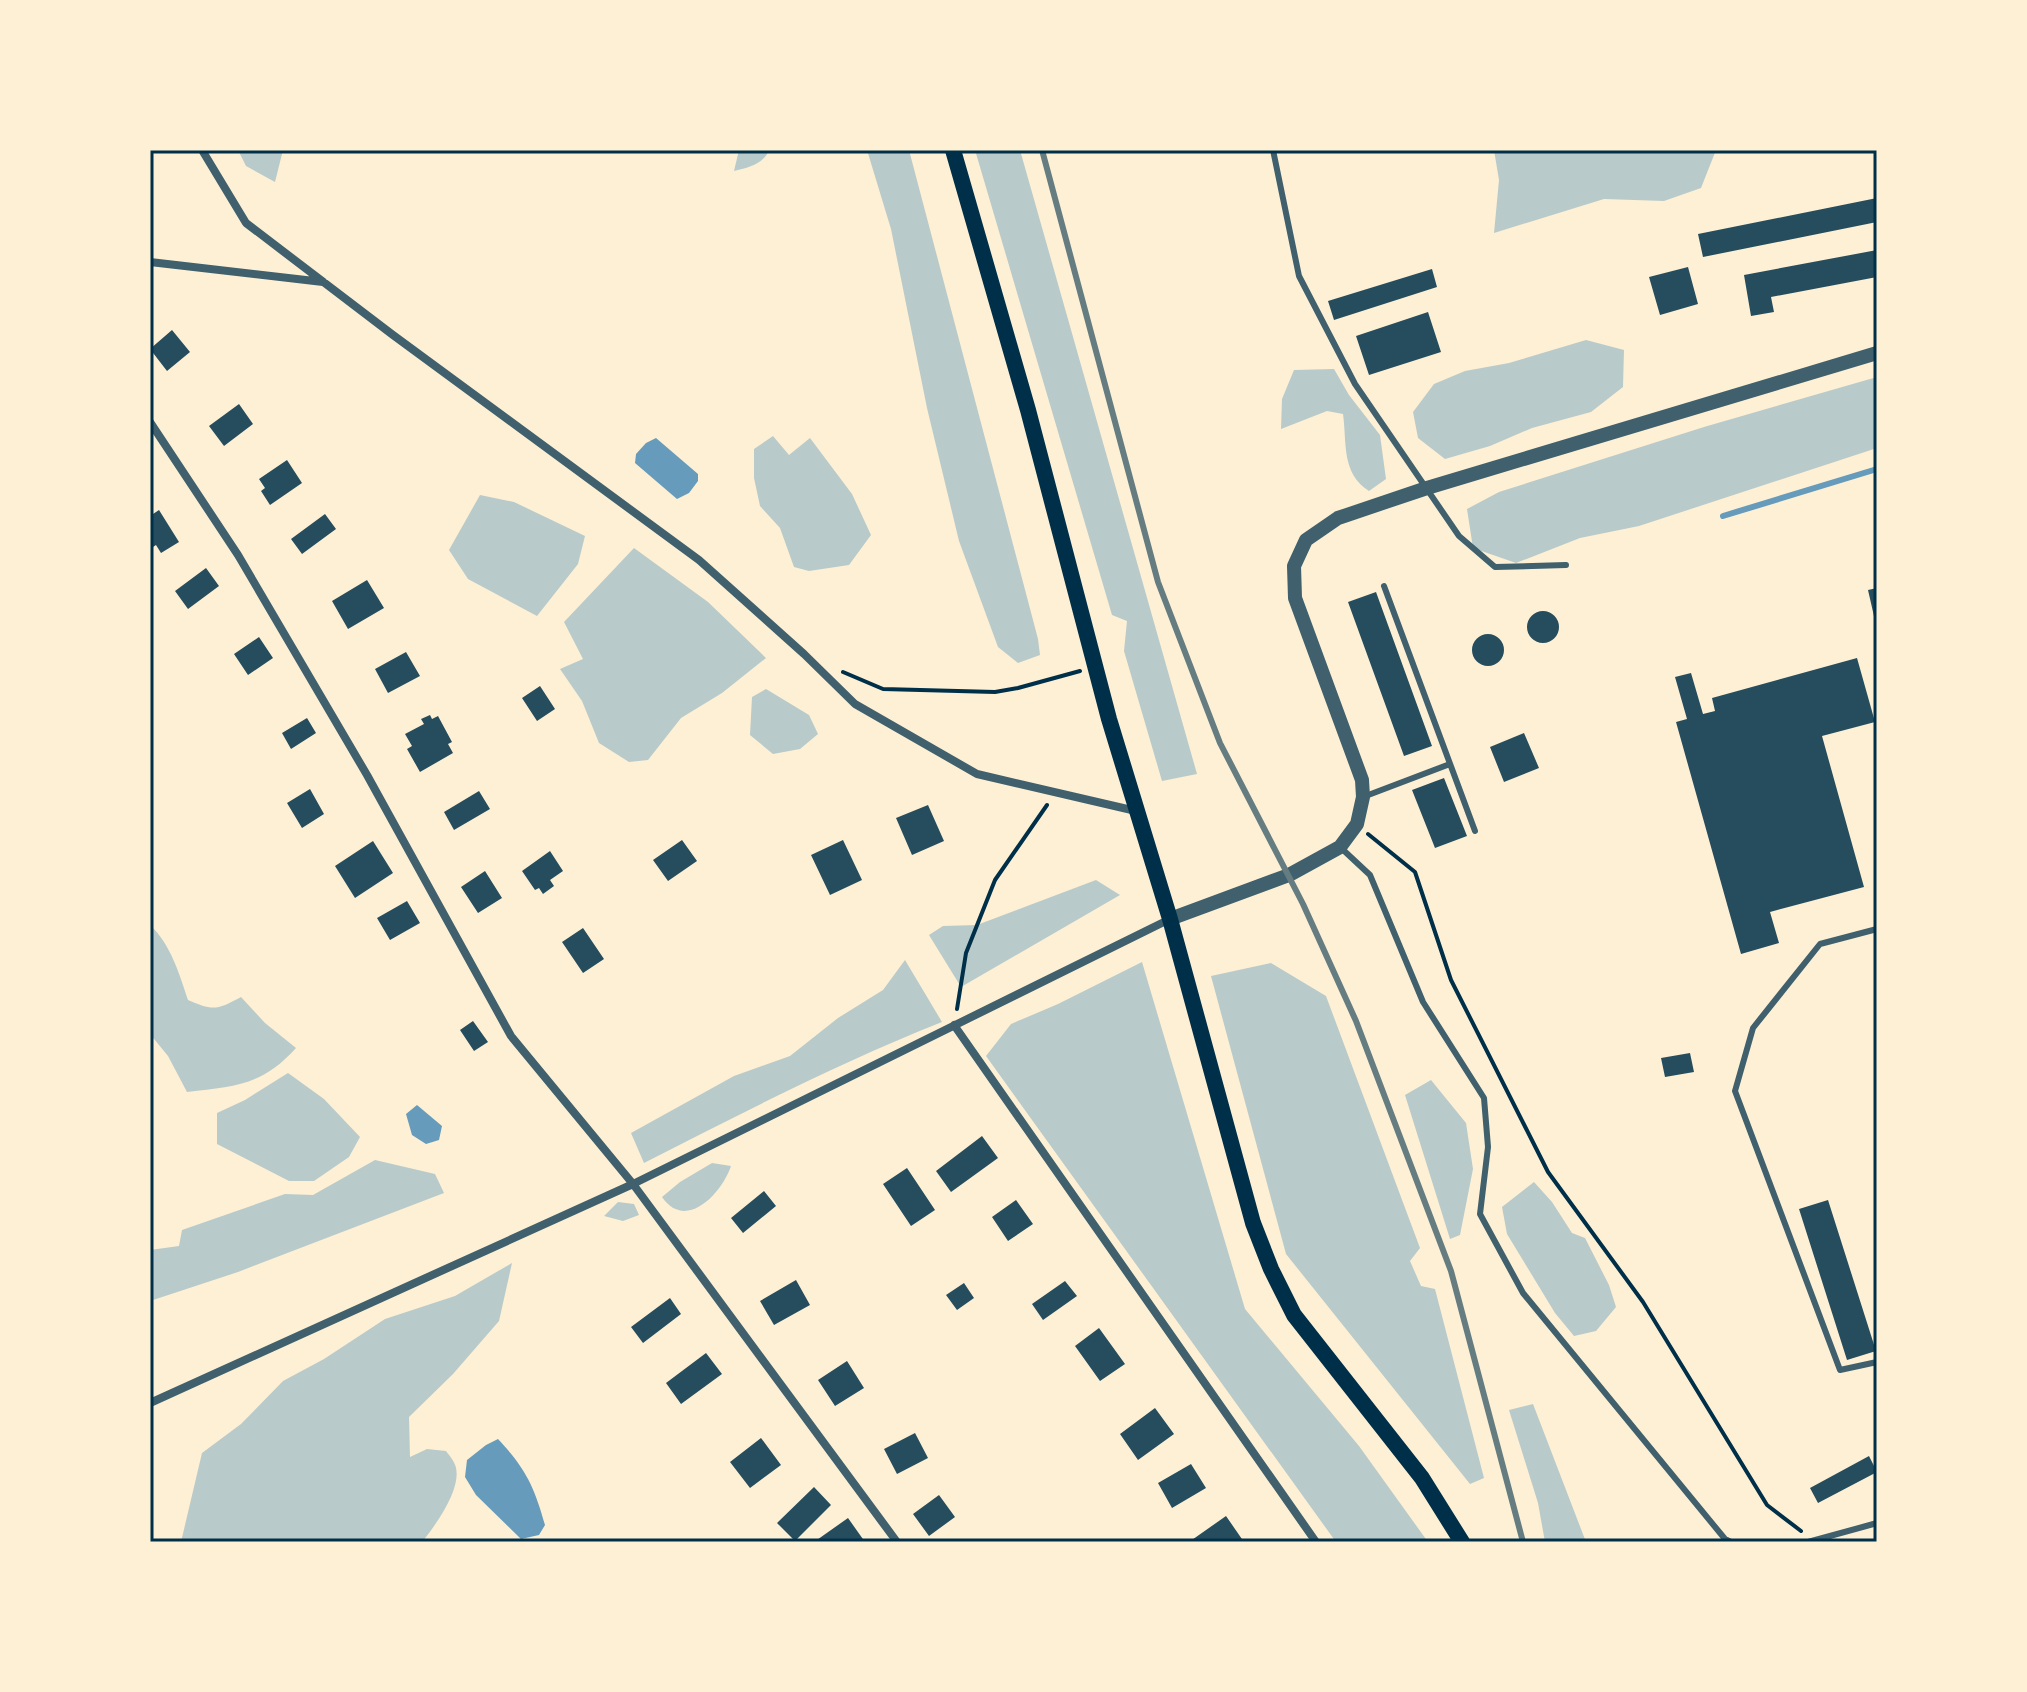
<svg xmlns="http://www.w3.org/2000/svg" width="2027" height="1692" font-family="Barlow,sans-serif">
<rect width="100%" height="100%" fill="#fdf0d5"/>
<path fill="#b9caca" d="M238 150H283L275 182 246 166Z
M739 150H769C764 164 747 168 734 171Z
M867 150H909L1038 639 1040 655 1018 663 998 647 959 541 927 408 891 229Z
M975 150H1020L1197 774 1162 781 1124 651 1127 621 1112 615Z
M1494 150H1716L1701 188 1664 201 1604 199 1494 233 1499 180Z
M1586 340 1624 350 1623 387 1591 412 1532 428 1490 446 1445 459 1418 438 1413 412 1434 384 1465 371 1509 363Z
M1334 369 1349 395 1380 435 1386 479 1369 491C1341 473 1347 443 1343 414L1327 411 1281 429 1282 399 1294 370Z
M1877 377V448L1639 526 1580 538 1516 563 1473 548 1467 509 1499 492 1704 427Z
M773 436 789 455 810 438 852 494 871 535 849 565 809 571 794 567 780 528 760 506 754 478V449Z
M480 495 514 502 585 536 578 564 537 616 468 579 449 550Z
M634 548 708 602 766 658 722 693 681 718 648 760 629 762 599 743 582 701 560 669 583 659 564 622Z
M766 689 809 715 818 734 800 749 773 754 750 735 752 697Z
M1096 880 1120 895 961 987 929 935 943 926 977 925Z
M150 925C171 945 179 973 188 1000 213 1011 217 1010 241 997L265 1023 296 1048C262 1086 234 1086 187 1092L168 1056 150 1034Z
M905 960 942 1022C839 1063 742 1113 644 1163L631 1133 734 1076 790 1056 838 1018 883 990Z
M1142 962 1245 1309 1359 1446 1428 1542H1336L986 1056 1011 1024 1058 1004Z
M1271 963 1326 996 1420 1248 1410 1261 1421 1286 1435 1289 1484 1478 1470 1484 1286 1254 1211 976Z
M288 1073 324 1099 360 1137 349 1157 314 1181H289L217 1144V1113L245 1100Z
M1431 1080 1466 1123 1473 1169 1460 1235 1450 1239 1405 1095Z
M375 1160 435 1174 444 1193 238 1272 150 1301V1250L179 1246 182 1230 285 1194 313 1195Z
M712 1163 731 1166C722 1193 686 1232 662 1197L680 1182Z
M1534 1182 1552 1202 1572 1233 1585 1238 1609 1285 1616 1307 1596 1331 1574 1336 1555 1313 1507 1234 1502 1207Z
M618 1202 634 1204 639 1215 623 1221 604 1216Z
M512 1263 499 1321 453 1374 409 1417 410 1457 427 1449 446 1451C449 1455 455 1462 456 1468 461 1490 435 1526 422 1542H181L202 1453 241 1424 283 1381 324 1359 385 1319 455 1296Z
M1533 1404 1586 1542H1545L1538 1503 1509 1410Z"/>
<path fill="#669bbc" d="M656 438 698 474V481L689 493 677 499 635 463 636 454 646 443Z
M417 1105 442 1126 439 1140 426 1144 412 1135 406 1114Z
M498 1439C526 1469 534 1486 545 1525L539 1535 521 1539 476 1495 465 1477 467 1460 486 1445Z"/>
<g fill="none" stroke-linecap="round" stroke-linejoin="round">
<path stroke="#669bbc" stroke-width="6" d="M1723 516 1877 469"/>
</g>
<path fill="#264d5e" d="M1877 198V222L1703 257 1698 234Z
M1877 250V277L1771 297 1774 312 1751 316 1744 275Z
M1688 267 1698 304 1660 315 1649 277Z
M1432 269 1437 287 1334 320 1328 301Z
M1428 312 1441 352 1369 375 1356 336Z
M172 330 190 352 167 371 150 349Z
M239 404 253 424 224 446 209 426Z
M287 460 302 483 270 505 261 491 265 488 259 479Z
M159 510 179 542 161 553 156 545 150 549V516Z
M325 514 336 529 302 554 291 539Z
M206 568 219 586 188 609 175 591Z
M367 580 384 608 348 629 332 601Z
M1877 588V625H1876L1868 590Z
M1376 592 1432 746 1404 756 1348 602Z
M1527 627a16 16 0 1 1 32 0a16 16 0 1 1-32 0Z
M1472 650a16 16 0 1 1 32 0a16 16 0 1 1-32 0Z
M259 637 273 658 248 675 234 654Z
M406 652 420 676 388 693 375 669Z
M1857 658 1875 722 1822 736 1864 887 1770 912 1779 943 1741 954 1676 722 1687 719 1675 677 1691 673 1703 714 1715 711 1712 698Z
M540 686 555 709 537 721 522 698Z
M430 715 432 719 438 716 452 742 448 744 453 753 420 772 407 749 412 746 405 734 424 724 421 719Z
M307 718 316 733 291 749 282 733Z
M1524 733 1539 768 1504 782 1490 747Z
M1444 778 1467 836 1435 848 1412 790Z
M310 789 324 814 302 828 287 803Z
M479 791 490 809 454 830 444 812Z
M928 805 944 841 912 855 896 818Z
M682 840 697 861 668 881 653 860Z
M843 840 862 880 830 895 811 855Z
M373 841 393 873 355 898 335 866Z
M550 851 563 871 550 880 554 886 543 894 539 888 535 890 522 871Z
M485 871 502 898 478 913 461 887Z
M407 901 420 923 390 940 377 918Z
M583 928 604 959 583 973 562 942Z
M473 1021 488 1042 474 1051 460 1030Z
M1690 1053 1694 1072 1665 1077 1661 1058Z
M982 1136 998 1158 951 1192 936 1171Z
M907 1168 935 1210 911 1226 883 1184Z
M764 1191 776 1206 743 1233 731 1218Z
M1016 1200 1033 1224 1008 1241 992 1217Z
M1828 1200 1876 1351 1847 1360 1799 1209Z
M796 1280 810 1305 774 1325 760 1301Z
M1065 1281 1077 1296 1043 1320 1032 1304Z
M964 1283 974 1298 957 1310 946 1295Z
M670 1298 681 1314 643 1343 631 1327Z
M1099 1328 1125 1364 1100 1381 1075 1346Z
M706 1353 722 1374 681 1404 666 1383Z
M847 1361 864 1388 835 1406 818 1380Z
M1155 1408 1174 1434 1138 1460 1120 1434Z
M915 1433 928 1458 897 1474 884 1449Z
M761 1438 781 1465 750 1488 730 1462Z
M1869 1456 1877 1472 1818 1503 1810 1488Z
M1191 1464 1206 1488 1172 1508 1158 1483Z
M814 1487 831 1505 795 1541 777 1523Z
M939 1495 955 1517 929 1536 913 1514Z
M1226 1516 1244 1542H1189Z
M848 1518 865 1542H814Z"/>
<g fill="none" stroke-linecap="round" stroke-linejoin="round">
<path stroke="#003049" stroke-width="4" d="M843 672 883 689 995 692 1018 688 1080 671
M1368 834 1415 872 1451 980 1548 1172 1643 1302 1767 1505 1801 1531
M957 1009 966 953 995 880 1047 805"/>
<path stroke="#3f606c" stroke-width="6" d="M1273 150 1299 276 1355 384 1459 536 1495 567 1566 565
M1384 586 1475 831
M1363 797 1450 764
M1340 847 1370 875 1423 1002 1484 1098 1488 1147 1480 1214 1523 1293 1725 1539 1731 1542
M1877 929 1820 944 1753 1028 1735 1091 1840 1370 1877 1362
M1808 1542 1877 1523"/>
<path stroke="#3f606c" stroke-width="8" d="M202 150 246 223 393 335 699 560 804 654 855 704 977 774 1136 811
M150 262 323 282
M150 422 238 555 367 775 511 1036 633 1184 897 1542
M954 1025 1316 1542
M150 1403 633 1184 1170 919"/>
<path stroke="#3f606c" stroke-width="14" d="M1170 919 1289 875 1340 847 1357 824 1363 797 1362 780 1295 598 1294 566 1306 540 1338 518 1427 488 1877 353"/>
<path stroke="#003049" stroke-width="16" d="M953 150 1028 410 1109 719 1170 919 1253 1223 1271 1269 1294 1315 1422 1478 1462 1542"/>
<path stroke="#657d81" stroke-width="6" d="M1042 150 1158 582 1220 743 1303 904 1356 1021 1451 1271 1523 1542"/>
</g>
<rect width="2027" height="1692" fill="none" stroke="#fdf0d5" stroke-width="304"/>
<rect x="152" y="152" width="1723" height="1388" fill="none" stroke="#003049" stroke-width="3"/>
</svg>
